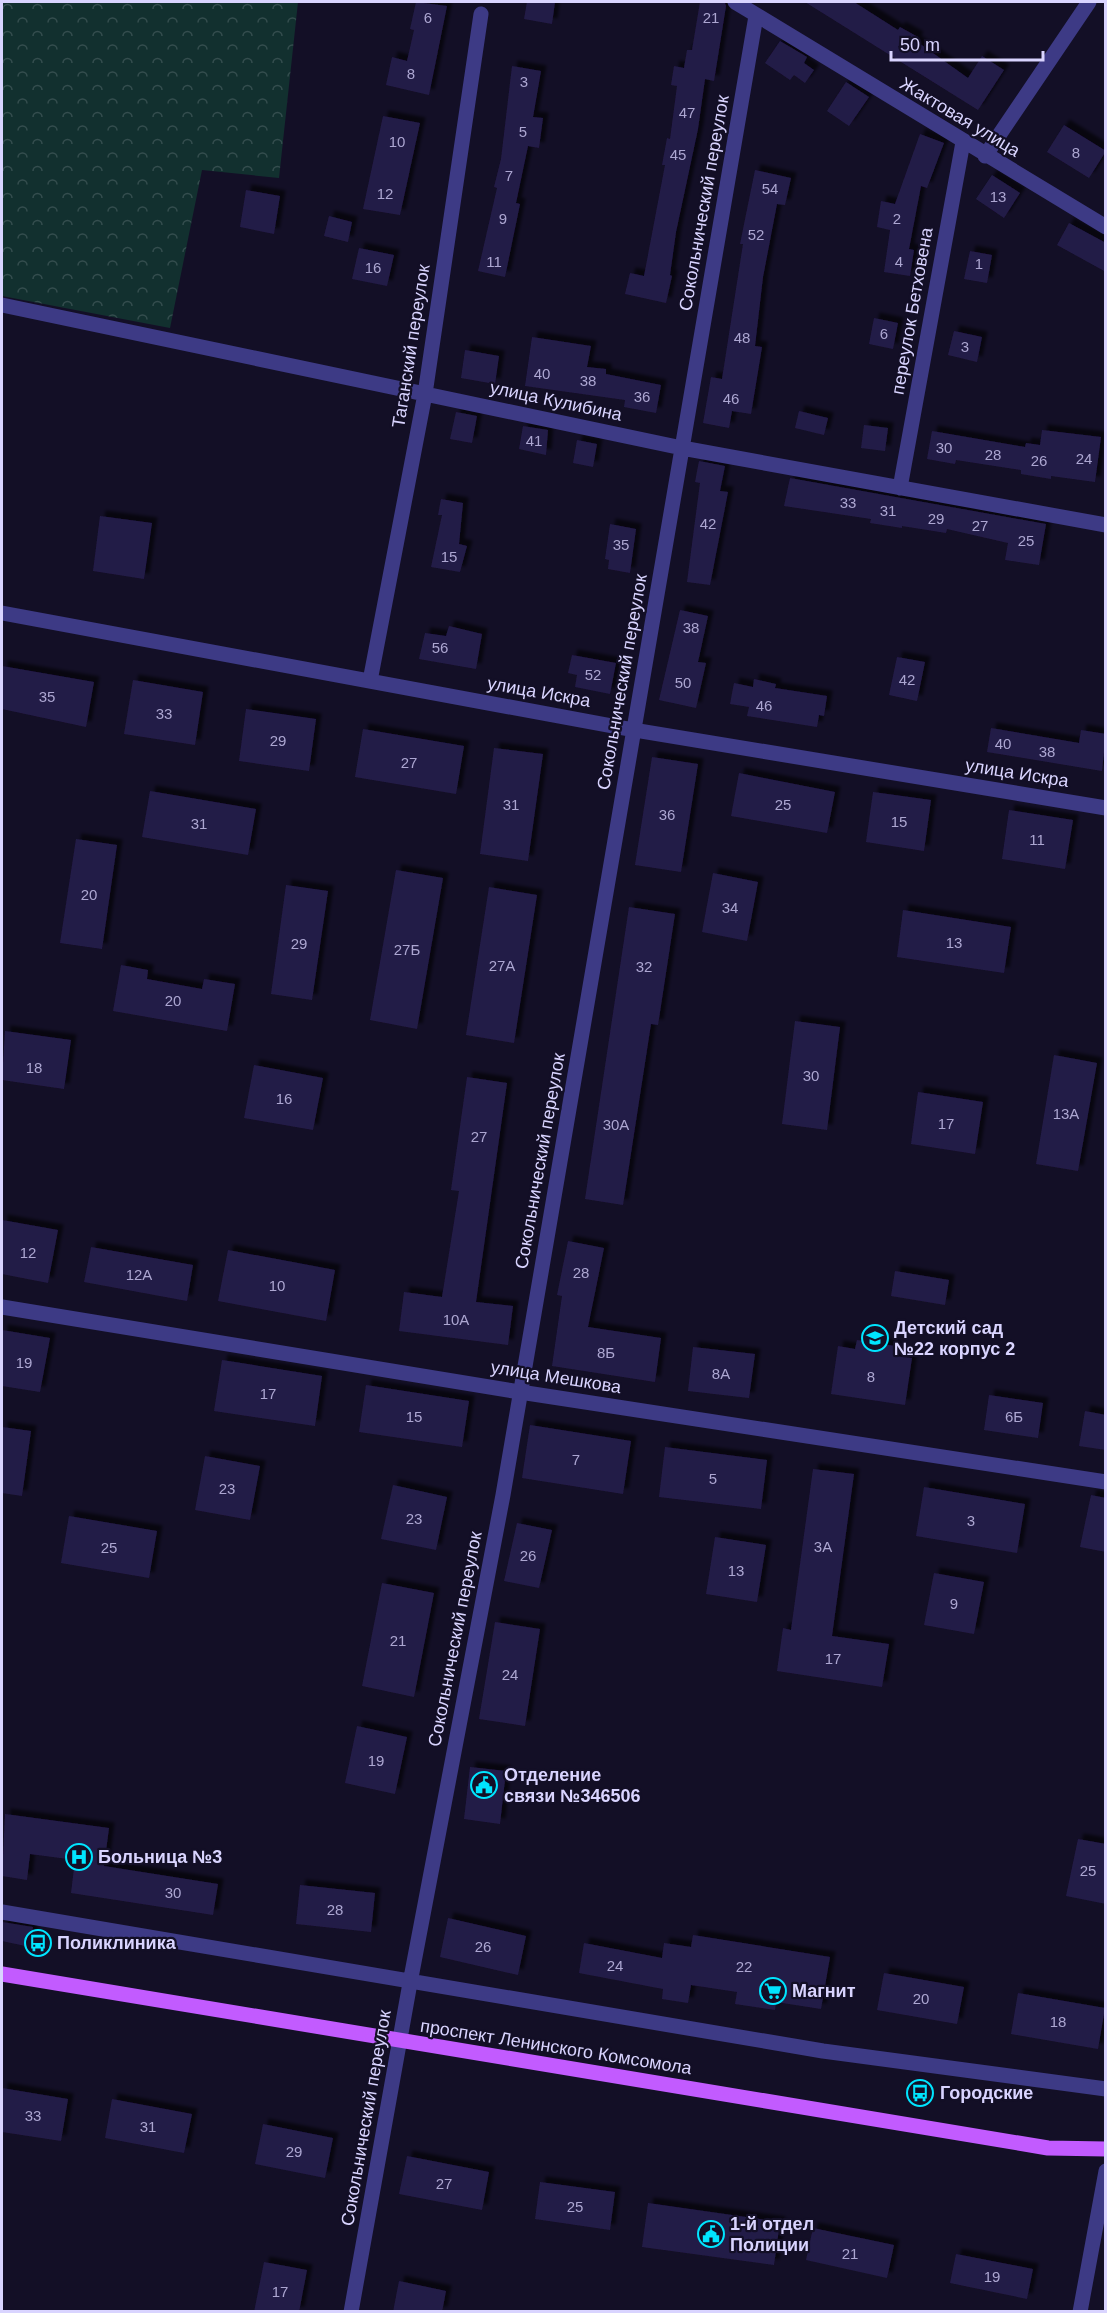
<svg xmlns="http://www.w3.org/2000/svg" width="1107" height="2313" font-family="Helvetica,sans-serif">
<defs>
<pattern id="park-crowns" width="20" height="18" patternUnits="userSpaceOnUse" patternTransform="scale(1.5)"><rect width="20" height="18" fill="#12302f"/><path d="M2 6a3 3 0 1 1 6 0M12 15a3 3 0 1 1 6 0" fill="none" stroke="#344d4e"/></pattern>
<filter id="shadow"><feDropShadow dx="5.5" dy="-5.5" stdDeviation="1.5" flood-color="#0009"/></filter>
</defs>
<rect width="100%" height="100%" fill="#130f26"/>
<path fill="url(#park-crowns)" d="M2 2H298L279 178 202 170 170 328 2 296Z"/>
<path fill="#241b47" filter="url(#shadow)" d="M416 2 447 6 429 95 386 85 392 57 407 61 414 30 410 29Z
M527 2H555L552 24 524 19Z
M700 2 725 3 726 6 714 81 705 79 698 129 676 232 670 275 672 276 666 303 625 294 630 273 644 276 665 165H662L667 138 670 139 677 86 671 85 674 66 684 68 687 50H692Z
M805 2H854L898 30 900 27 918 37 916 41 968 78 982 56 1004 70 978 110Z
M780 41 807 57 804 63 814 70 805 83 794 75 790 80 765 63Z
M512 66 541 71 533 117 543 118 539 148 528 146 516 203 520 204 505 277 478 271 497 188 494 187 501 159Z
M846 82 869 97 849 126 827 111Z
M383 116 420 123 400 215 363 209Z
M1064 125 1106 151 1089 178 1047 152Z
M920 134 944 143 927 188 921 186 909 249 914 250 910 276 884 272 890 230 877 227 881 201 895 204Z
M755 170 791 178 785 205 777 204 763 277 755 346 762 347 751 414 732 411 729 428 703 423 711 377 722 379 743 244H740Z
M992 175 1020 193 1004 218 976 199Z
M246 190 280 196 274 234 240 227Z
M329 216 352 222 348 242 324 236Z
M1069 223 1106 243V272L1057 245Z
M359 248 394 255 387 286 352 279Z
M970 251 992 255 987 283 964 279Z
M874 318 898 323 893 349 869 344Z
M954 331 982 337 977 362 948 355Z
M532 337 591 346 587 367 606 369V374L661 385 656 413 624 407 625 400 525 386Z
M465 350 499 356 495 384 461 378Z
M799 411 828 418 824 435 795 428Z
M456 412 477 416 472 443 450 439Z
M864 425 888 428 885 451 861 448Z
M523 426 548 430 546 455 519 449Z
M1042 430 1101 437 1095 482 1051 476V479L1021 474V470L956 460 955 464 927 459 932 431 1025 447 1026 443 1040 445Z
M577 440 597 444 593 467 573 463Z
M699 461 725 466 720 491 728 492 710 585 687 582 700 483 695 482Z
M790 478 1046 524 1039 565 1005 560 1008 543 947 529 946 533 902 526V528L870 523 871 519 784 506Z
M441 499 463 503 459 544 467 546 460 572 431 567 442 515H438Z
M100 516 152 523 144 579 93 571Z
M610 524 636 529 630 573 608 569 609 560 605 559Z
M680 610 708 616 698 662 706 663 696 708 659 700Z
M449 626 482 634 476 669 419 659 425 633 446 636Z
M572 655 616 663 610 694 575 687 577 675 568 673Z
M897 657 925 662 917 701 889 695Z
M2 666 94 682 86 727 2 709Z
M754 679 776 684 775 688 827 696 824 716 819 715 817 727 747 716 749 707 730 704 734 683 753 687Z
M133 680 203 692 195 745 124 734Z
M246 709 316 719 309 771 239 761Z
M991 728 1079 743 1081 730 1106 734 1102 771 987 752Z
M363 729 464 746 456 794 355 777Z
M494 748 543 754 528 861 480 854Z
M652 757 698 764 681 872 635 865Z
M739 773 835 792 827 833 731 816Z
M150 791 256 809 248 855 142 837Z
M873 792 931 800 924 851 866 842Z
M1009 810 1073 820 1065 869 1002 859Z
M76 839 117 845 102 949 60 943Z
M396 870 443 878 417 1029 370 1020Z
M713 873 758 882 747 941 702 932Z
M286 885 328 891 312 1000 271 994Z
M489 887 537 895 514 1043 466 1035Z
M629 907 675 914 658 1025 651 1024 623 1205 585 1199Z
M903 910 1011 927 1004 973 897 957Z
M121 965 148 970 147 979 202 989 204 979 235 984 227 1031 113 1011Z
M795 1021 840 1027 827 1130 782 1124Z
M5 1031 71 1040 64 1089 2 1080Z
M1054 1055 1097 1063 1078 1171 1036 1164Z
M254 1065 323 1078 313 1130 244 1118Z
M467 1077 507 1083 476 1302 513 1306 508 1345 399 1331 404 1292 442 1297 459 1191 451 1190Z
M918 1092 983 1102 975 1154 911 1144Z
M2 1220 58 1230 48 1283 2 1274Z
M568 1241 604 1248 588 1327 661 1338 655 1382 552 1366 562 1296 557 1295Z
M91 1247 193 1265 187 1301 84 1282Z
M228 1250 335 1270 326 1321 218 1301Z
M895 1271 949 1280 945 1305 891 1296Z
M2 1330 50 1338 40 1392 2 1386Z
M857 1340 895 1346 894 1356 912 1358 905 1405 831 1394 838 1346 855 1349Z
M693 1347 755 1354 749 1398 688 1391Z
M222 1360 322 1376 315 1426 214 1411Z
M366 1385 469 1401 462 1447 359 1432Z
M989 1395 1043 1403 1038 1438 984 1430Z
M1085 1411 1106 1415V1450L1079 1446Z
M530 1425 631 1441 623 1494 522 1478Z
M2 1427 31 1431 22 1496 2 1493Z
M665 1447 767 1460 761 1509 659 1497Z
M205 1456 260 1466 250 1520 195 1510Z
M813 1469 854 1474 832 1636 889 1644 882 1687 777 1671 783 1628 791 1630Z
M393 1485 447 1497 436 1550 381 1539Z
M924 1487 1025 1504 1017 1553 916 1536Z
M1091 1495 1106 1498V1552L1080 1547Z
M69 1516 157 1531 149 1578 61 1563Z
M517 1523 552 1530 539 1588 504 1581Z
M715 1537 766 1545 757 1602 706 1594Z
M934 1573 984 1582 974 1634 924 1625Z
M382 1583 434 1593 414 1697 362 1686Z
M495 1622 540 1629 525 1726 479 1719Z
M357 1726 407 1737 395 1794 345 1783Z
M470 1767 506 1771 500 1824 464 1819Z
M5 1814 109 1828 104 1866 218 1884 213 1915 71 1893 75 1860 30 1854 27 1880 2 1876Z
M1078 1839 1106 1844V1904L1066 1896Z
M300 1885 375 1893 371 1932 296 1924Z
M448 1918 526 1936 518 1975 440 1957Z
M2 1922 33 1927 30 1947 2 1941Z
M693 1935 830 1957 821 2009 776 2002 775 2010 735 2004 737 1992 691 1985 688 2003 662 1999 663 1989 579 1973 584 1943 662 1958 664 1943 691 1947Z
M884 1973 964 1987 957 2024 877 2010Z
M1018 1993 1105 2008 1098 2049 1011 2034Z
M2 2088 68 2099 61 2141 2 2132Z
M112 2099 192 2114 184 2153 105 2138Z
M263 2124 333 2138 325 2178 255 2164Z
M407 2156 489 2172 482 2210 399 2194Z
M540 2182 615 2192 610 2230 535 2219Z
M648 2203 780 2222 774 2265 642 2247Z
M813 2228 894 2245 887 2278 806 2260Z
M956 2254 1033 2269 1027 2299 950 2283Z
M264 2262 307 2270 299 2312H254Z
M399 2281 446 2291 442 2312H393Z"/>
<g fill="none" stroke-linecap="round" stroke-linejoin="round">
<path stroke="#3d3a85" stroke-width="15" d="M735 2 1106 227
M985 156 1089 2
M2 305 682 448 1106 525
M900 488 963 142
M2 613 634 730 1106 808
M370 681 425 394 481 14
M2 1307 520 1392 1106 1482
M2 1912 823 2051 1106 2089
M351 2312 410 1983 503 1495 756 16
M1080 2312 1106 2171"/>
<path stroke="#c25bff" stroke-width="15" d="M2 1974 1048 2148 1106 2149"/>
</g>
<defs>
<symbol id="school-ring" viewBox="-11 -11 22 22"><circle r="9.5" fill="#130f26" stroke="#00e5ff" stroke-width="1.5"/><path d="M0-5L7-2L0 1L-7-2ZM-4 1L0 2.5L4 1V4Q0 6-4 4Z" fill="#00e5ff"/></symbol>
<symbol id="civic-ring" viewBox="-11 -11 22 22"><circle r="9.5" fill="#130f26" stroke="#00e5ff" stroke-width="1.5"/><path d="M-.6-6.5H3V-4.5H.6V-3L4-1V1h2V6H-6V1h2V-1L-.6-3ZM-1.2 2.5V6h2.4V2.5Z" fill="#00e5ff"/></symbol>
<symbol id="hospital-ring" viewBox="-11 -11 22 22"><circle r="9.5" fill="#130f26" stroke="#00e5ff" stroke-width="1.5"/><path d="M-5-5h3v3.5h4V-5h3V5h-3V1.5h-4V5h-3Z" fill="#00e5ff"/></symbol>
<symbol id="bus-ring" viewBox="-11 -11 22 22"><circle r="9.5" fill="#130f26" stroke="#00e5ff" stroke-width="1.5"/><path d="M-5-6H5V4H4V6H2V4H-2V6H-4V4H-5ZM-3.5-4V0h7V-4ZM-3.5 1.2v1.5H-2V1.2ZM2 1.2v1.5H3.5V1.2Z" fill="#00e5ff"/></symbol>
<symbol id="supermarket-ring" viewBox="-11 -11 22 22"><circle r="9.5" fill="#130f26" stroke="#00e5ff" stroke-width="1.5"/><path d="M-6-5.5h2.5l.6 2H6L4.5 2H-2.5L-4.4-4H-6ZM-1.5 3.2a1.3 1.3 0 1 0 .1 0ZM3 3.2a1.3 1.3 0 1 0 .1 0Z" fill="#00e5ff"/></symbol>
</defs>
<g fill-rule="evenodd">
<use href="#school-ring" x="860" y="1323" width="30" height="30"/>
<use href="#civic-ring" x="469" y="1770" width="30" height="30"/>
<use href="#hospital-ring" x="64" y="1842" width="30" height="30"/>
<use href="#bus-ring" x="23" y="1928" width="30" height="30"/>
<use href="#supermarket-ring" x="758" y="1976" width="30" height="30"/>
<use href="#bus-ring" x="905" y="2078" width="30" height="30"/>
<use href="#civic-ring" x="696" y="2219" width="30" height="30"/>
</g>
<g text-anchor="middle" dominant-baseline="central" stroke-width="4.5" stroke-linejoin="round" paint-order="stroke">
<g font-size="15" fill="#aca6d1">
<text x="428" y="17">6</text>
<text x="711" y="17">21</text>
<text x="411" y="73">8</text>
<text x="524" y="81">3</text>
<text x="687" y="112">47</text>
<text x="523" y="131">5</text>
<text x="397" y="141">10</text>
<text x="1076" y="152">8</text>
<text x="678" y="154">45</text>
<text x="509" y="175">7</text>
<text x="770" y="188">54</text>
<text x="385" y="193">12</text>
<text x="998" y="196">13</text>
<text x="503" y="218">9</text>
<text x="897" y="218">2</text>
<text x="756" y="234">52</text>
<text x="494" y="261">11</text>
<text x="899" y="261">4</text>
<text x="979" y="263">1</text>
<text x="373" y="267">16</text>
<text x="884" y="333">6</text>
<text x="742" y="337">48</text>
<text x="965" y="346">3</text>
<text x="542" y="373">40</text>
<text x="588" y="380">38</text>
<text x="642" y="396">36</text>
<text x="731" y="398">46</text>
<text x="534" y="440">41</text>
<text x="944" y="447">30</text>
<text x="993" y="454">28</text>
<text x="1084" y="458">24</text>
<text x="1039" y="460">26</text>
<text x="848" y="502">33</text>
<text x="888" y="510">31</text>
<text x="936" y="518">29</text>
<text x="708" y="523">42</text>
<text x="980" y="525">27</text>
<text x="1026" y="540">25</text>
<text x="621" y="544">35</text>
<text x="449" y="556">15</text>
<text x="691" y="627">38</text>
<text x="440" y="647">56</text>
<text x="593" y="674">52</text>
<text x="907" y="679">42</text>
<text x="683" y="682">50</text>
<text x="47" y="696">35</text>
<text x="764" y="705">46</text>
<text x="164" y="713">33</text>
<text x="278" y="740">29</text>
<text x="1003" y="743">40</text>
<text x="1047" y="751">38</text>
<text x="409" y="762">27</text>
<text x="511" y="804">31</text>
<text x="783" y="804">25</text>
<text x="667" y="814">36</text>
<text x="899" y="821">15</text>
<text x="199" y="823">31</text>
<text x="1037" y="839">11</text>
<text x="89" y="894">20</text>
<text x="730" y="907">34</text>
<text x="954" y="942">13</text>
<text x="299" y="943">29</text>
<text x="407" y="949">27Б</text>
<text x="502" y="965">27А</text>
<text x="644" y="966">32</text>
<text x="173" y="1000">20</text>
<text x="34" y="1067">18</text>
<text x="811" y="1075">30</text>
<text x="284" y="1098">16</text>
<text x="1066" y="1113">13А</text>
<text x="946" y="1123">17</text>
<text x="616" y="1124">30А</text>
<text x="479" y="1136">27</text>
<text x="28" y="1252">12</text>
<text x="581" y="1272">28</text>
<text x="139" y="1274">12А</text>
<text x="277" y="1285">10</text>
<text x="456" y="1319">10А</text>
<text x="606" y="1352">8Б</text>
<text x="24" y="1362">19</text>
<text x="721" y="1373">8А</text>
<text x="871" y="1376">8</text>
<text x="268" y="1393">17</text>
<text x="414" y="1416">15</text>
<text x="1014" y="1416">6Б</text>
<text x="576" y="1459">7</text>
<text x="713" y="1478">5</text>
<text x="227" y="1488">23</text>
<text x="414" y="1518">23</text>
<text x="971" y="1520">3</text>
<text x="823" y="1546">3А</text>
<text x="109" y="1547">25</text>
<text x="528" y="1555">26</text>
<text x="736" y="1570">13</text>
<text x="954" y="1603">9</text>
<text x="398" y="1640">21</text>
<text x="833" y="1658">17</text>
<text x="510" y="1674">24</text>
<text x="376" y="1760">19</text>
<text x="1088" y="1870">25</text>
<text x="173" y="1892">30</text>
<text x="335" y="1909">28</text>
<text x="483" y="1946">26</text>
<text x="615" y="1965">24</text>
<text x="744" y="1966">22</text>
<text x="921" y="1998">20</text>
<text x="1058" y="2021">18</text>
<text x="33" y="2115">33</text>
<text x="148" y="2126">31</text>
<text x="294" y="2151">29</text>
<text x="444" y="2183">27</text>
<text x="575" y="2206">25</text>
<text x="850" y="2253">21</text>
<text x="992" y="2276">19</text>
<text x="280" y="2291">17</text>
</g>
<g font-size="18" fill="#d9d4ff" stroke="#130f26">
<text transform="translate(960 117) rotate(31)">Жактовая улица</text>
<text transform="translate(704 203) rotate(-80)">Сокольнический переулок</text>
<text transform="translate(912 311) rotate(-80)">переулок Бетховена</text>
<text transform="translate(411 346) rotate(-81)">Таганский переулок</text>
<text transform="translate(556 401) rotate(12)">улица Кулибина</text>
<text transform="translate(622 682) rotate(-80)">Сокольнический переулок</text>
<text transform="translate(539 692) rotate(10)">улица Искра</text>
<text transform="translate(1017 773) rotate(9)">улица Искра</text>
<text transform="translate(540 1161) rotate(-80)">Сокольнический переулок</text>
<text transform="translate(556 1377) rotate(9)">улица Мешкова</text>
<text transform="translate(455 1639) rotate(-79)">Сокольнический переулок</text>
<text transform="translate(556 2047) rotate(9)">проспект Ленинского Комсомола</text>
<text transform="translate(366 2118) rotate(-80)">Сокольнический переулок</text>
</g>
<g font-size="18" font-weight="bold" fill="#d9d4ff" stroke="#130f26" text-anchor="start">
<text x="894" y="1328">Детский сад<tspan x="894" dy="21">№22 корпус 2</tspan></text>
<text x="504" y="1775">Отделение<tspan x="504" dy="21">связи №346506</tspan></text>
<text x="98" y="1857">Больница №3</text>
<text x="57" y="1943">Поликлиника</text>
<text x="792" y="1991">Магнит</text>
<text x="940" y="2093">Городские</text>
<text x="730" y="2224">1-й отдел<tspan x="730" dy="21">Полиции</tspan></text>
</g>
</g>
<rect width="1107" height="2313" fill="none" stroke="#d9d4ff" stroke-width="6"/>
<path d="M891 51v9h152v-9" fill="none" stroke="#d9d4ff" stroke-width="3"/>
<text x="900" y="51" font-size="18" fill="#d9d4ff" stroke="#130f26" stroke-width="4.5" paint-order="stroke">50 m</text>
</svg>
